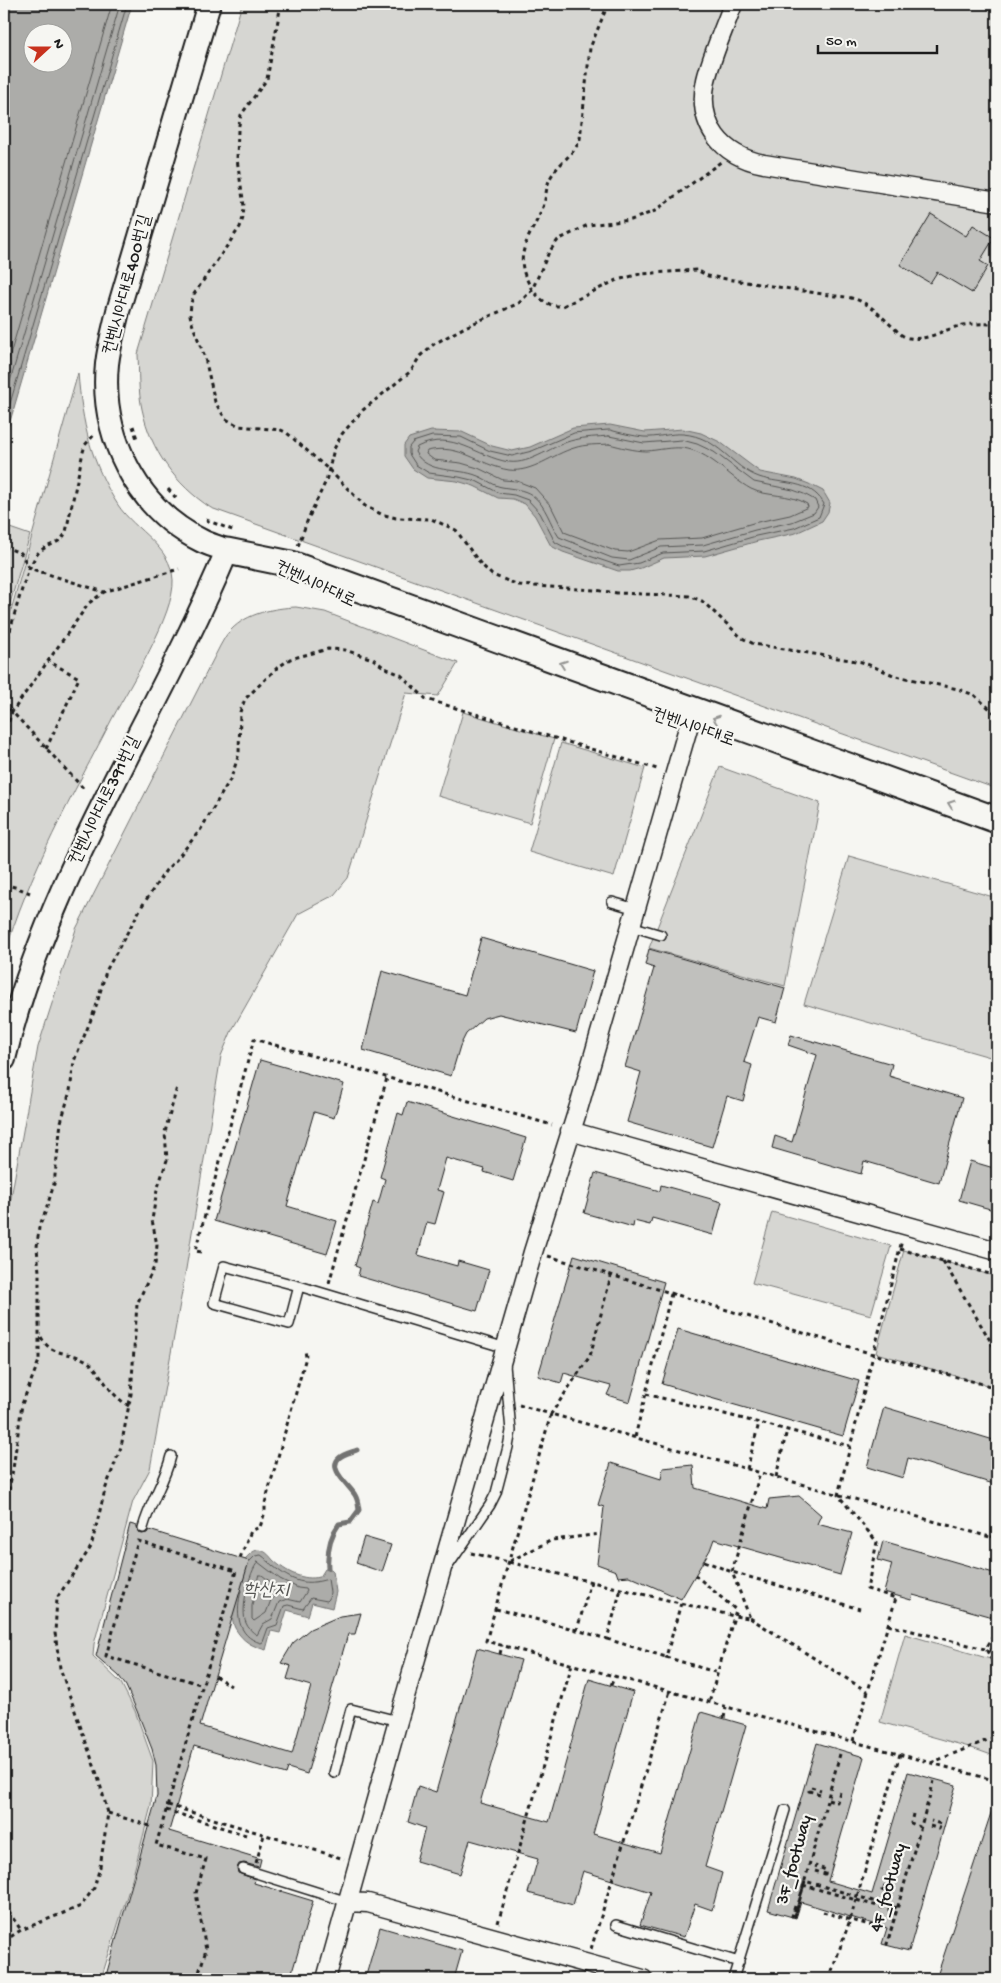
<svg xmlns="http://www.w3.org/2000/svg" width="1001" height="1983" font-family="'Gochi Hand','Poor Story',sans-serif">
<rect width="100%" height="100%" fill="#f6f6f2"/>
<filter id="ink" filterUnits="userSpaceOnUse"><feTurbulence type="fractalNoise" baseFrequency=".02" numOctaves="2"/><feDisplacementMap in="SourceGraphic" scale="10" xChannelSelector="R" yChannelSelector="G"/><feConvolveMatrix kernelMatrix="1 2 1 2 8 2 1 2 1" color-interpolation-filters="sRGB"/></filter>
<g filter="url(#ink)">
<path fill="#d6d6d2" stroke="#797977" d="M242 4H997V789L211 508C175 484 151 451 142 409 138 391 139 372 138 354Z
M78 373C82 423 91 463 118 505 135 531 171 546 173 580 175 613 130 686 113 717 74 793 27 875 4 957V635Z
M4 526 30 535 4 624Z
M296 607 325 612 458 663 438 696 406 693 348 878 334 895 298 914 232 1030 221 1056 184 1281 150 1469 133 1501 94 1644 93 1656 121 1683 135 1711 153 1761 151 1806 131 1883 101 1979H4V1237L38 1047 76 929 220 646C223 641 226 634 231 630 247 613 274 608 296 607Z
M463 712 554 739 530 823 438 796Z
M561 743 645 768 614 877 529 852Z
M720 767 820 803 785 986 649 948Z
M849 856 997 898V1059L804 1004Z
M772 1212 891 1246 871 1315 752 1283Z
M904 1250 997 1277V1388L876 1353Z
M905 1634 997 1661V1757L969 1747 880 1722Z"/>
<path fill="#acaca9" stroke="#727271" fill-rule="evenodd" d="M4 4H132L4 442ZM32 32H62V62H32Z
M610 425 645 432 683 429 701 433 720 442 760 472 796 479 809 484 823 491 830 503 828 512 822 521 796 533 758 541 705 556 664 558 641 568 630 571H618L563 552 551 546 535 516 525 504 513 499 498 498 474 486 457 481 427 478 413 469 404 456V445L409 438 431 431 462 432 492 446 512 451 530 447 573 428Z
M257 1550C265 1550 268 1554 273 1560 286 1572 303 1581 320 1577L325 1569H331L333 1571 336 1592 332 1608 312 1603 308 1616 287 1610 280 1633 271 1631 266 1650C252 1646 243 1642 235 1628 228 1615 237 1577 243 1563 246 1557 251 1552 257 1550Z"/>
<g fill="none" stroke-linecap="round" stroke-linejoin="round">
<path stroke="#565654" stroke-width="1" d="M4 376 112 4
M4 402 120 4
M4 424 127 4
M610 430C621 433 633 436 644 437 657 438 670 433 683 434 719 437 731 467 759 477 782 485 810 479 824 504L819 517 794 528 756 536 704 551 663 553 639 563 619 566 566 548 555 542 540 513 528 500 514 495 499 493 476 481 459 477 429 473 416 465 409 454V447L413 442 432 436 461 437 490 451 512 456 532 451 574 433Z
M609 436 644 443 682 440 697 444 714 452 754 482 793 490 804 494 815 500 818 507 814 513 792 522 755 530 703 545 661 547 629 560 612 558 559 537C550 524 546 505 532 495 523 489 513 489 502 487 494 486 486 479 478 476 457 467 428 475 415 452L417 447C453 429 476 457 509 462 531 465 554 444 574 440 585 437 598 437 609 436Z
M609 444C621 447 635 451 647 451 659 450 671 447 682 448 710 451 727 476 751 489 767 497 789 493 807 504L808 507 790 515 753 523 702 538 660 540 628 552 615 551 564 532 551 506 535 488 517 481 503 480 478 468 461 463 434 460 426 454 427 451C461 443 478 465 509 470 532 473 553 454 574 448 585 444 598 445 609 444Z
M258 1562 280 1579 298 1588 306 1589 307 1591 300 1602 287 1599 279 1602 272 1619 263 1624 257 1635C252 1632 248 1628 246 1623 240 1611 249 1571 258 1562Z
M259 1575H262L282 1591 271 1600 266 1613 254 1621 252 1619V1606Z
M241 1591C236 1612 236 1636 261 1643L263 1642 268 1628 277 1625 284 1606 288 1605 303 1609 311 1598 327 1601 329 1599 330 1592 328 1579C305 1586 293 1582 273 1566 269 1563 266 1558 261 1555L255 1556 250 1561"/>
<path stroke="#727271" stroke-width="5" d="M328 1568C327 1553 330 1536 339 1524L350 1522 359 1510C358 1504 358 1500 355 1495 350 1486 327 1469 339 1458 343 1454 352 1452 357 1450"/>
</g>
<path fill="#c0c0bd" stroke="#1c1c1c" d="M931 214 966 236 973 225 994 238 980 261 988 266 972 293 937 272 930 283 900 265Z
M481 938 593 971 576 1033 499 1014 484 1018 466 1034 460 1046 451 1076 363 1050 382 971 465 995Z
M649 949 785 988 776 1022 758 1017 744 1062 752 1065 743 1101 727 1096 712 1147 627 1122 641 1072 625 1067 654 968 645 965Z
M791 1035 892 1064 889 1076 962 1098 939 1183 864 1161 861 1174 772 1148 775 1136 792 1142 817 1055 788 1045Z
M260 1060 344 1084 334 1118 314 1112 287 1206 337 1221 327 1254 214 1221Z
M407 1102 526 1138 513 1181 484 1172 485 1169 446 1158 437 1190 444 1192 435 1224 427 1222 418 1255 457 1266 458 1261 489 1270 477 1311 358 1276 360 1268 355 1266 373 1202 378 1204 385 1179 380 1177 398 1113 403 1115Z
M970 1161 997 1169V1211L959 1200Z
M595 1173 660 1191 661 1185 722 1202 713 1235 652 1218 650 1225 634 1221 633 1227 584 1213Z
M574 1255 664 1282 630 1402 607 1395 611 1386 581 1378 564 1373 561 1383 538 1376Z
M678 1329 859 1381 843 1436 662 1384Z
M884 1407 997 1441V1485L908 1458 903 1478 867 1467Z
M611 1463 661 1479 663 1468 693 1465 695 1488 767 1509 769 1499 799 1496 821 1515 817 1524 852 1533 840 1575 714 1539 710 1550 681 1599 629 1576 618 1577 616 1571 597 1564 604 1507 598 1505Z
M130 1524 137 1526 138 1532 142 1534 147 1533 149 1530 249 1561 200 1726 292 1754 311 1686 287 1679 291 1666 281 1663 293 1643 310 1629 340 1616 361 1613 355 1634H348L307 1774 288 1768 286 1774 194 1746 169 1831 261 1859 259 1867 244 1863 239 1864 237 1868 238 1873 255 1879 254 1883 313 1901 290 1979H105L157 1796 156 1765 152 1749 137 1711 126 1686 119 1676 96 1656Z
M364 1537 391 1545 382 1572 356 1563Z
M883 1541 997 1574V1600L992 1617 913 1595 911 1600 884 1592 892 1564 878 1560Z
M477 1648 521 1660 480 1803 549 1822 589 1679 633 1692 593 1834 660 1853 701 1712 746 1725 705 1867 722 1873 712 1910 695 1904 684 1937 640 1925 651 1892 583 1871 573 1905 528 1893 538 1859 470 1840 460 1874 416 1861 425 1828 408 1822 418 1786 436 1792Z
M817 1743 864 1757 828 1881 872 1894 908 1772 956 1785 909 1951 882 1944 887 1928 801 1902 796 1918 768 1910Z
M995 1801 997 1802V1979H936Z
M380 1927 462 1951 454 1979H365Z"/>
<g fill="none" stroke-linecap="round" stroke-linejoin="round">
<defs>
<path id="service" d="M612 902 636 909
M631 926 661 935
M224 1266 299 1286 289 1324 214 1303Z
M299 1286 506 1348
M143 1528C150 1502 165 1481 171 1456
M448 1566 490 1505 496 1493 508 1447 511 1431 505 1365
M334 1773 351 1709 398 1721
M243 1869 348 1902
M616 1925 739 1962
M733 1979 785 1810"/>
<path id="minor" d="M733 4C724 29 712 55 706 80 696 125 722 156 764 164L997 202
M570 1131 997 1251
M348 1902 368 1903 643 1979
M326 1979 398 1721 533 1252 579 1106 688 728"/>
<path id="tertiary" d="M4 1059C47 877 155 722 227 551 219 547 210 545 202 541 136 509 100 434 107 364 109 346 114 329 118 311L209 4"/>
<path id="secondary" d="M227 551 291 564 997 820"/>
</defs>
<use href="#service" stroke="#1c1c1c" stroke-width="12"/>
<use href="#minor" stroke="#1c1c1c" stroke-width="21"/>
<use href="#tertiary" stroke="#1c1c1c" stroke-width="26"/>
<use href="#secondary" stroke="#1c1c1c" stroke-width="29"/>
<path stroke="#1c1c1c" stroke-width="3" stroke-dasharray="4 4" stroke-linecap="butt" d="M281 4 267 79 241 115 238 130 237 159 244 206 243 218 240 227 194 294 191 303 190 315 192 323 205 358 215 402 221 412 226 419 239 426 281 430 287 433 329 470 365 506 381 514 396 518 431 519 456 530 479 562 492 575 519 585 595 590 617 593 689 596 702 601 742 638 754 644 862 662 896 676 958 689 974 695 997 715
M608 4 590 48 580 139C574 155 561 161 552 175 545 186 547 196 543 207 534 231 514 251 526 278 529 283 530 288 534 292 542 301 550 307 563 306L617 280 640 274 697 270 708 276 835 296C865 297 873 309 894 328 899 333 904 338 910 338 927 341 943 330 959 326 971 323 985 324 997 324
M133 426 137 439
M168 489 177 499
M206 520 235 531
M298 546 308 519 326 481 334 449 342 434 363 410 411 371 420 356 434 344 465 327 519 303 532 290 549 252 558 240 588 225 631 220 655 211 722 161
M4 547 21 553 29 568 104 592 179 569
M4 654C10 632 25 567 39 552 47 544 60 545 66 532L83 452 85 445 94 435
M4 703 83 788
M4 737 11 714 19 702 89 603 104 592
M46 749 79 678 48 661
M4 841V859
M4 884 18 888 30 893
M900 1249 997 1276
M201 1252 195 1251 254 1039 552 1125
M548 1256 873 1354 997 1388
M943 1261 997 1352
M329 1283 387 1078
M41 1337C52 1358 69 1350 87 1361 96 1367 102 1379 109 1388 114 1395 121 1401 129 1406
M646 1394 850 1446
M519 1405 551 1414 590 1356 611 1276
M635 1437 671 1294
M747 1469 759 1423
M776 1477 787 1430
M4 1514 13 1469 22 1404 39 1361V1272L37 1247 39 1227 45 1213 54 1184 61 1122 70 1091 74 1061 96 1007 106 971 142 906 166 870 176 860 201 829 231 778 239 754 240 712 245 699 277 668 290 659 328 649 345 650 373 659 385 668 401 675 426 699 657 769
M992 1538 997 1528
M997 1539 551 1414 486 1641 997 1781
M471 1553 734 1616 750 1618 732 1572 760 1473
M240 1558 251 1531 260 1527 265 1512V1503L306 1357 305 1350
M510 1561 552 1540 601 1534
M704 1561 732 1572 860 1609
M695 1575 736 1610 709 1702
M591 1581 577 1630 607 1639 621 1589
M681 1603 666 1657 718 1673
M496 1609 577 1630
M750 1618 868 1692
M888 1625 997 1652
M997 1629 986 1649 997 1670
M607 1639 666 1657
M500 1654 502 1645
M215 1676 231 1686
M611 1685 615 1676
M724 1718 726 1707
M853 1741 896 1598 867 1589 877 1542 838 1495 902 1240
M840 1754 795 1916 805 1881 897 1908 887 1944 934 1781
M931 1763 997 1736
M820 1794 809 1791 811 1787 821 1790
M828 1799 837 1802 840 1792
M168 1805 344 1859
M166 1810 246 1835
M108 1813 150 1826
M913 1814 911 1823 920 1827
M930 1826 939 1829 941 1824 931 1821
M256 1863 264 1835
M815 1871 825 1874 826 1870 815 1866
M803 1885 895 1911
M893 1894 882 1890 883 1886 894 1889
M4 1905 21 1930
M795 1907 792 1916 796 1903
M823 1912 873 1926
M498 1923 572 1664
M4 1941 21 1930 81 1906 94 1888 100 1867 108 1813 98 1777 60 1668 55 1633 57 1598 91 1547 105 1490 121 1447 131 1394 137 1304 155 1265 157 1245 152 1220 157 1190 167 1160 165 1132 177 1087
M591 1949 670 1691
M197 1979 206 1950 196 1893 206 1859 156 1845 236 1571 138 1541 106 1656 203 1685
M829 1979 850 1920 900 1754"/>
<use href="#service" stroke="#f6f6f2" stroke-width="9"/>
<use href="#minor" stroke="#f6f6f2" stroke-width="18"/>
<use href="#tertiary" stroke="#f6f6f2" stroke-width="22"/>
<use href="#secondary" stroke="#f6f6f2" stroke-width="25"/>
</g>
<defs><path id="oneway-chevron" d="M-2-3.5L2.5 0L-2 3.5" fill="none" stroke-width="1.6" stroke-linecap="round" stroke-linejoin="round" transform="scale(1.25)"/></defs>
<g stroke="#949492">
<use href="#oneway-chevron" transform="translate(563 664) rotate(-160)"/>
<use href="#oneway-chevron" transform="translate(716 719) rotate(-160)"/>
<use href="#oneway-chevron" transform="translate(951 804) rotate(-160)"/>
</g>
</g>
<g text-anchor="middle" dominant-baseline="central" stroke-width="4.5" stroke-linejoin="round" paint-order="stroke">
<g font-size="18" fill="#1c1c1c" stroke="#f6f6f2">
<text transform="translate(128 285) rotate(-75)">컨벤시아대로400번길</text>
<text transform="translate(315 585) rotate(25)">컨벤시아대로</text>
<text transform="translate(693 728) rotate(19)">컨벤시아대로</text>
<text transform="translate(105 801) rotate(-64)">컨벤시아대로391번길</text>
<text transform="translate(795 1860) rotate(-74)">3F_footway</text>
<text transform="translate(889 1888) rotate(-74)">4F_footway</text>
</g>
<g font-size="19" font-style="italic" fill="#565654" stroke="#f6f6f2">
<text x="266" y="1591">학산지</text>
</g>
</g>
<rect width="1001" height="1983" fill="none" stroke="#f6f6f2" stroke-width="20"/>
<rect x="10" y="10" width="981" height="1963" fill="none" stroke="#1c1c1c" stroke-width="2" filter="url(#ink)"/>
<g transform="translate(48 48) rotate(69)"><circle r="24" fill="#f6f6f2" stroke="#9f9f9c"/>
<path d="M0-4L9 19L0 12L-9 19Z" fill="#c8321e"/>
<text y="-8" font-size="14" font-weight="bold" text-anchor="middle" fill="#1c1c1c">N</text>
</g>
<path d="M818 45v8h119v-8" fill="none" stroke="#1c1c1c" stroke-width="2.5"/>
<text x="826" y="45" font-size="15" fill="#1c1c1c" stroke="#f6f6f2" stroke-width="4" paint-order="stroke">50 m</text>
</svg>
